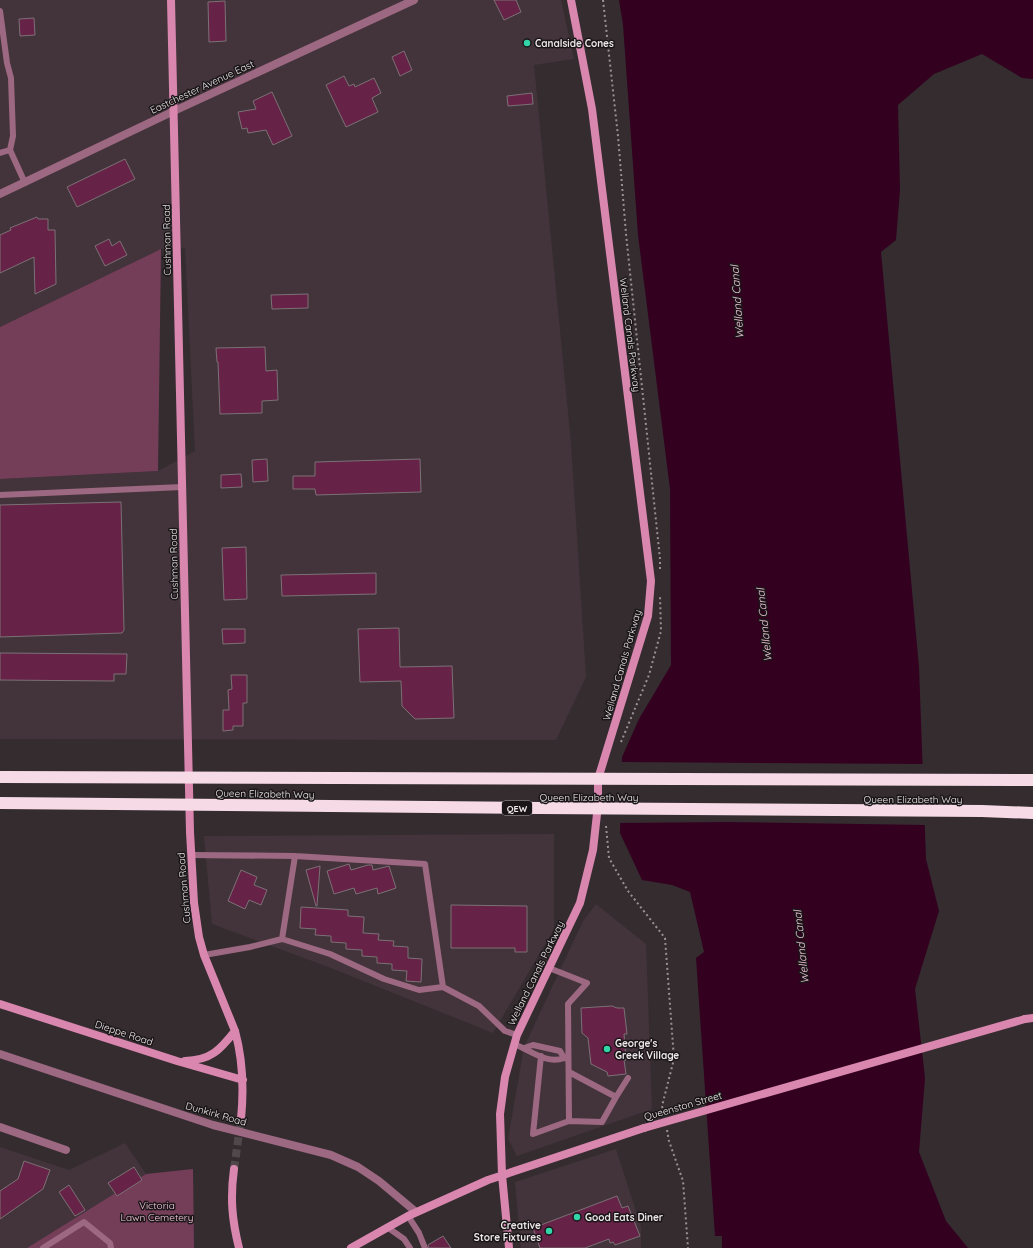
<svg xmlns="http://www.w3.org/2000/svg" width="1033" height="1248" font-family="Quicksand,sans-serif">
<rect width="100%" height="100%" fill="#352c30"/>
<path fill="#43343b" d="M0 0H561L574 59 534 65 571 443 586 677 556 740 0 739V479L158 471 195 451 185 248 161 249 0 327Z
M554 834V929L493 1033 331 968 212 924 204 836Z
M596 904 646 944 652 1109 517 1156 508 1139 524 1047 583 921Z
M125 1143 146 1174 27 1248H0V1147L69 1170Z
M616 1149 641 1227V1248H521L515 1182Z"/>
<path fill="#743e59" d="M161 249 158 471 0 479V327Z
M193 1169 194 1248H27L146 1174Z"/>
<path fill="#33011f" d="M619 0H1033V79L1022 78 982 54 934 74 898 105 900 190 896 240 881 252 919 667 926 859 939 911 915 989 925 1078 919 1152 946 1221 968 1248H722V1236H715L696 958 704 952 690 892 672 885 642 880 620 833 622 757 639 719 671 665 670 489 638 235 623 25Z"/>
<path fill="#352c30" d="M620 762 925 764 927 825 728 822 618 823Z"/>
<path fill="#662247" stroke="#7b7175" d="M494 0H516L521 12 504 20Z
M225 1 226 41 209 42 208 2Z
M34 18 35 35 20 36 19 19Z
M404 51 412 70 400 76 392 57Z
M344 76 349 86 354 84 355 87 374 78 381 93 372 98 378 112 346 127 326 85Z
M272 92 292 136 273 145 266 130 248 133 247 128 242 129 238 112 256 109 253 101Z
M532 93 533 104 508 106 507 96Z
M125 159 135 179 77 207 67 187Z
M37 217 38 219H48V230H55L56 284 35 294 34 257 0 273V235L11 230 10 228Z
M109 239 112 246 120 241 127 255 105 266 95 246Z
M308 294V308L272 309 271 295Z
M265 347 266 371 277 370 278 400 262 401V413L220 414 218 362H217L216 348Z
M267 459 268 481 253 482 252 460Z
M420 459 421 492 316 495 315 489H293V476H315V462Z
M241 474 242 487 221 488V475Z
M121 502 124 630 122 633 0 637V505Z
M246 547 247 599 224 600 222 548Z
M376 573V594L282 596 281 575Z
M399 628 400 667 452 666 454 718 415 719 402 706 401 681 360 682 358 629Z
M222 629H245V643L223 644Z
M0 653 127 654 126 674H114V681L0 680Z
M231 675H247V703H243V726H233V730L223 731V710H229L228 690 232 689Z
M349 864 351 870 368 865H372L373 870 389 866 396 888 378 894 377 888 356 894 354 888 334 894 327 871Z
M320 866 317 906H316L306 870Z
M241 870 257 877 254 885 267 890 261 905 249 900 245 909 228 901Z
M451 905 527 906V952H515V948H451Z
M301 907 348 910V916L364 917 363 933 379 934 378 940 394 941 393 946 408 947V958L422 959 421 982 406 981 407 971 392 970V964L377 963V957L362 956V950L346 949V943L331 942V936L315 935 316 929 300 928Z
M612 1006 617 1008H624L627 1034H624L626 1060H624L626 1074 608 1076 607 1072 591 1064 588 1038 582 1033 581 1008Z
M24 1161 50 1170 43 1189 0 1219V1191L18 1179Z
M134 1167 142 1180 117 1196 108 1183Z
M69 1185 85 1210 75 1216 59 1192Z
M617 1196 622 1208 628 1206 640 1236 615 1245 613 1242 610 1243 609 1239 585 1248H540L533 1228Z
M443 1236 451 1248H429L428 1245Z"/>
<g fill="none" stroke-linecap="round" stroke-linejoin="round">
<path stroke="#51484c" stroke-width="8" stroke-dasharray="8 4" stroke-linecap="butt" d="M234 1169 241 1119"/>
<path stroke="#999295" stroke-width="2" stroke-dasharray="2 3" stroke-linecap="butt" d="M603 0 618 136 626 234 660 559V569
M621 742 649 675 661 631 660 595
M606 826 609 858 628 891 665 938 674 1059 662 1106 664 1114
M667 1130 669 1141 683 1181 688 1248"/>
<path stroke="#9d6881" stroke-width="6" d="M0 11 7 63 11 78 13 136 10 150
M0 153 10 150 25 183
M0 495 182 487
M191 855 295 856 425 864 443 987
M282 939 295 856
M204 955 250 947 282 939 330 954 384 979 419 990 443 987 479 1006 505 1031 517 1035
M514 1044C530 1050 547 1065 564 1058L568 1059
M524 1048 533 1045 560 1051 564 1058
M541 1056 533 1134 569 1121 568 1004 587 983 549 968
M569 1072 616 1097 628 1078
M569 1121 602 1122 616 1097
M408 1216 419 1233 425 1248
M387 1227 404 1239 410 1248
M43 1248 84 1222 110 1243 111 1248"/>
<path stroke="#9d6881" stroke-width="8" d="M0 194 174 111 414 0
M0 1054 213 1125 331 1155 358 1167 379 1181 416 1212
M0 1127 66 1150"/>
<path stroke="#da87b0" stroke-width="8" d="M171 0 190 832 194 903 199 937 204 955 235 1031C243 1060 244 1089 241 1119
M0 1004 177 1061 243 1080
M1025 1019 1033 1018
M185 1061C211 1060 220 1050 235 1031
M234 1169C230 1198 232 1220 239 1248
M351 1248 408 1216 488 1180 644 1128
M509 1248 502 1175 500 1114 505 1077 517 1035 580 903 593 850 598 805V779L648 616 651 581 592 109 571 0"/>
<path stroke="#da87b0" stroke-width="8" d="M644 1128 1025 1019"/>
<path stroke="#f6dbe7" stroke-width="12" d="M0 777 1033 780
M0 803 540 808 982 811 1033 813"/>
</g>
<g fill="#33d4a8" stroke="#1a1618" stroke-width="1.5">
<circle cx="527" cy="43" r="4"/>
<circle cx="607" cy="1049" r="4"/>
<circle cx="577" cy="1217" r="4"/>
<circle cx="549" cy="1231" r="4"/>
</g>
<g text-anchor="middle" dominant-baseline="central" stroke-width="3" stroke-linejoin="round" paint-order="stroke">
<rect fill="#1a1618" stroke="#aea8aa" stroke-width="1" x="502" y="801" width="30" height="14" rx="3"/>
<g font-size="9" font-weight="bold" fill="#ede7e9">
<text x="517" y="808">QEW</text>
</g>
<g font-size="10" font-weight="bold" fill="#ede7e9" stroke="#1a1618" text-anchor="start">
<text x="535" y="43">Canalside Cones</text>
<text x="615" y="1043">George's<tspan x="615" dy="12">Greek Village</tspan></text>
<text x="585" y="1217">Good Eats Diner</text>
<text x="541" y="1225" text-anchor="end">Creative<tspan x="541" dy="12">Store Fixtures</tspan></text>
</g>
<g font-size="10" fill="#ede7e9" stroke="#1a1618">
<text transform="translate(202 87) rotate(-25)">Eastchester Avenue East</text>
<text transform="translate(167 240) rotate(-91)">Cushman Road</text>
<text transform="translate(630 335) rotate(83)">Welland Canals Parkway</text>
<text transform="translate(174 564) rotate(-91)">Cushman Road</text>
<text transform="translate(622 665) rotate(-74)">Welland Canals Parkway</text>
<text transform="translate(265 794) rotate(1)">Queen Elizabeth Way</text>
<text x="589" y="797">Queen Elizabeth Way</text>
<text x="913" y="799">Queen Elizabeth Way</text>
<text transform="translate(184 888) rotate(-95)">Cushman Road</text>
<text transform="translate(536 973) rotate(-64)">Welland Canals Parkway</text>
<text transform="translate(124 1033) rotate(18)">Dieppe Road</text>
<text transform="translate(683 1106) rotate(-16)">Queenston Street</text>
<text transform="translate(216 1114) rotate(16)">Dunkirk Road</text>
</g>
<g font-size="10" fill="#f4c8dc" stroke="#1a1618">
<text x="157" y="1205">Victoria<tspan x="157" dy="12">Lawn Cemetery</tspan></text>
</g>
<g font-size="11" font-style="italic" fill="#f5c9dd" stroke="#1a1618">
<text transform="translate(737 302) rotate(-94)">Welland Canal</text>
<text transform="translate(764 625) rotate(-96)">Welland Canal</text>
<text transform="translate(801 947) rotate(-96)">Welland Canal</text>
</g>
</g>
</svg>
